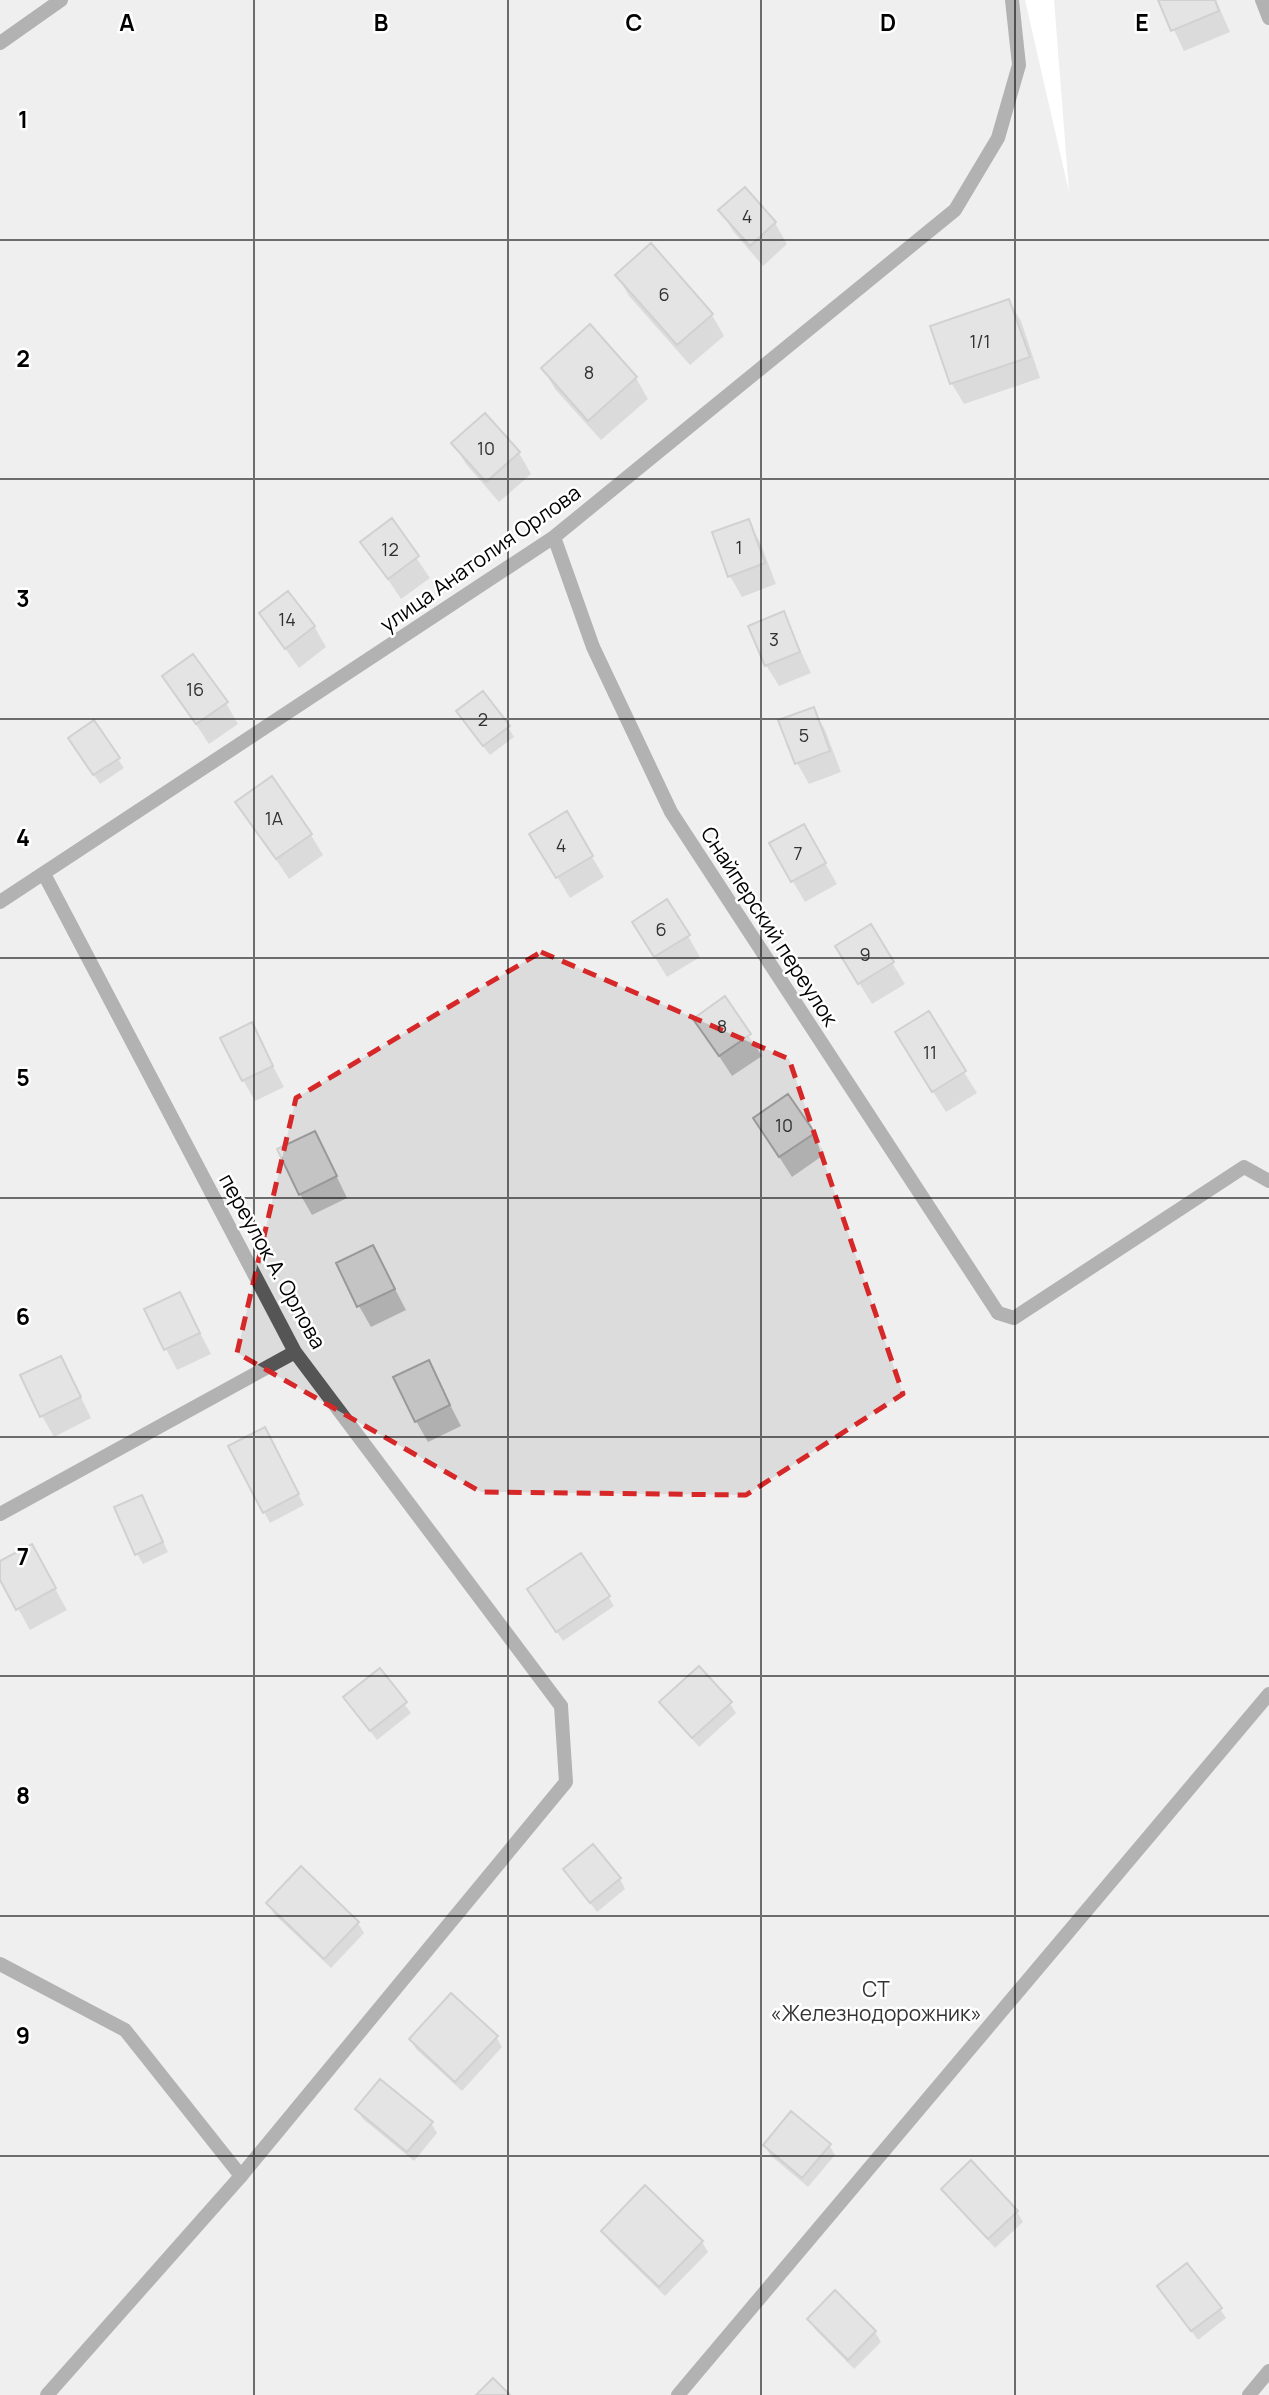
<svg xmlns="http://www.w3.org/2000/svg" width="1269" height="2395" font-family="Manrope,sans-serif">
<rect width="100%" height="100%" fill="#fff"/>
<path fill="#dcdcdc" d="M0 0H1025L1069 192 1054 0H1269V2395H0Z"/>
<path fill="#0003" d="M1160 0H1216L1230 32 1184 51Z
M745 189 775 223 787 244 763 266 733 231 721 211Z
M617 275 712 315 724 336 690 365 629 296Z
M1009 301 1021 321 1040 378 964 404 952 384 932 327Z
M543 368 636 378 648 399 601 440 555 389Z
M454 444 519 453 531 474 499 502 466 464Z
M391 521 430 578 401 599 363 542Z
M748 521 760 542 776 584 742 597 730 576Z
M783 613 811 673 779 686 766 665Z
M261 614 314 626 326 647 299 668Z
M164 676 226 703 238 724 209 744Z
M813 709 825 730 841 772 809 784 797 763 781 721Z
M464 722 508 727 514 737 490 755Z
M76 748 118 759 124 768 100 784Z
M238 803 311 835 323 855 289 879Z
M566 813 604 877 570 898 544 855Z
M804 826 837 884 805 902 771 844Z
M870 927 905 984 872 1004 837 947Z
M688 936 700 957 667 977 646 943Z
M725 999 762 1056 732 1076 695 1019Z
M928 1014 977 1093 946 1112 909 1054Z
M251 1025 284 1087 255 1101 243 1080Z
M755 1119 813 1134 825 1154 792 1177Z
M326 1154 347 1198 312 1215 300 1194Z
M373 1247 406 1310 371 1327 359 1306Z
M180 1294 211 1354 177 1370 146 1310Z
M428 1362 461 1426 428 1442 416 1421Z
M72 1379 91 1418 54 1437 42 1416Z
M270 1439 304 1505 270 1523 230 1447Z
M147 1507 168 1552 143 1564 137 1554Z
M0 1563 43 1567 67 1610 30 1630 0 1576Z
M608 1596 614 1606 563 1641 535 1600Z
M379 1671 411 1713 377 1740 345 1698Z
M661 1702 730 1704 736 1713 699 1747Z
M301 1869 358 1923 364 1933 331 1968 274 1914 268 1904Z
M565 1870 620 1879 625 1889 597 1912Z
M496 2037 502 2047 462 2091 416 2049 411 2039Z
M357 2109 431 2123 437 2133 414 2161 363 2119Z
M765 2145H829L835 2155 808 2187 770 2155Z
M943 2189 1017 2212 1023 2222 995 2248Z
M603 2231 702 2242 708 2252 665 2296 609 2241Z
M1165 2296 1220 2309 1226 2318 1198 2340Z
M809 2319 875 2332 881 2342 854 2369 815 2329Z"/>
<path fill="#c4c4c4" stroke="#999" stroke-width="2" d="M1158 0H1215L1219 11 1171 31Z
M745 187 776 222 750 246 718 210Z
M651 243 713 314 677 345 615 275Z
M1009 299 1030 357 950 384 930 326Z
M590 324 637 377 588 421 541 368Z
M485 413 520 452 486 482 451 443Z
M392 518 419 556 388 579 360 542Z
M749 519 765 563 728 577 712 532Z
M288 591 315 626 285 649 259 613Z
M784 611 800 652 765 666 748 626Z
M193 654 228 702 196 724 162 676Z
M483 691 510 726 483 746 456 711Z
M814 707 830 751 795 764 778 720Z
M94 720 120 758 93 775 68 738Z
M272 776 312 834 276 859 235 802Z
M567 811 593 856 556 878 529 834Z
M804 824 826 863 791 882 769 843Z
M667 899 690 935 654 957 632 922Z
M871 924 894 962 858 984 835 946Z
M725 996 751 1034 719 1056 693 1019Z
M929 1011 966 1071 932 1092 895 1032Z
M252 1022 273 1066 242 1081 220 1038Z
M788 1094 815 1133 779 1157 753 1118Z
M315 1131 337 1176 299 1195 277 1149Z
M373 1245 395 1289 357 1307 336 1263Z
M180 1292 200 1333 164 1350 144 1309Z
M61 1356 81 1397 40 1417 20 1375Z
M429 1360 450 1405 415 1422 393 1377Z
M265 1427 299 1494 263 1513 228 1446Z
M142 1495 163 1542 135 1555 114 1507Z
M32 1544 56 1588 16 1610 0 1580V1561Z
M581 1553 610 1596 556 1632 527 1589Z
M699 1666 732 1702 692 1738 659 1702Z
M380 1668 407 1702 370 1731 343 1697Z
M593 1844 621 1878 590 1903 563 1869Z
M301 1866 359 1922 324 1959 266 1903Z
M451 1993 498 2036 455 2082 409 2039Z
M380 2079 433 2122 407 2152 355 2109Z
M791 2111 831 2144 802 2178 763 2145Z
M971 2160 1018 2211 988 2239 941 2189Z
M645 2185 703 2241 659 2287 601 2231Z
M1187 2263 1222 2308 1191 2331 1157 2286Z
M835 2290 876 2331 848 2360 807 2319Z
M493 2378 510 2395H476Z"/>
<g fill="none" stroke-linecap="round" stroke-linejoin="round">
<path stroke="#555" stroke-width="14" d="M1262 0 1269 18
M998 1313 1014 1318 1244 1167 1269 1181
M47 2395 241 2176 566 1782 561 1706
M678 2395 1269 1694
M1249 2395 1269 2371"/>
<path stroke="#555" stroke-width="14" d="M0 43 61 0
M554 537 593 647 671 812 998 1313
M44 874 295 1352 561 1706
M0 902 554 537 955 210 998 138 1019 65 1012 0
M0 1514 295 1352
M0 1964 125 2030 241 2176"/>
</g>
<path d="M0 0H1269V2395H0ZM541 952 789 1059 903 1394 746 1495 481 1492 237 1353 296 1098Z" fill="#fff" fill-opacity=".55" fill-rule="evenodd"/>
<path fill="none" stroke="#d62828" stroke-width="5" stroke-dasharray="14 9" stroke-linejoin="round" d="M541 952 789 1059 903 1394 746 1495 481 1492 237 1353 296 1098Z"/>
<path fill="none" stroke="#000" stroke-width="2" stroke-opacity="0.55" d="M254 0V2395M508 0V2395M761 0V2395M1015 0V2395M0 240H1269M0 479H1269M0 719H1269M0 958H1269M0 1198H1269M0 1437H1269M0 1676H1269M0 1916H1269M0 2156H1269"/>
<g text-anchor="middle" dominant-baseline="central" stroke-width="5" stroke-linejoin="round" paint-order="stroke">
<g font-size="18" fill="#313131">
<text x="747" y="216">4</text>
<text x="664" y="294">6</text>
<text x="980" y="341">1/1</text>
<text x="589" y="372">8</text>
<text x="486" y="448">10</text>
<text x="739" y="547">1</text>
<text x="390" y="549">12</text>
<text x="287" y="619">14</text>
<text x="774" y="639">3</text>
<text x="195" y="689">16</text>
<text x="483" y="719">2</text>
<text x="804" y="735">5</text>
<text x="274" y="818">1А</text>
<text x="561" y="845">4</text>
<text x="798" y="853">7</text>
<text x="661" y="929">6</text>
<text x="865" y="954">9</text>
<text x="722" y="1026">8</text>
<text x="930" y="1052">11</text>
<text x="784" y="1125">10</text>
</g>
<g font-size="21" fill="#000" stroke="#fff">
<text transform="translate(480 558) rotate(-35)">улица Анатолия Орлова</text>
<text transform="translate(770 926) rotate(57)">Снайперский переулок</text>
<text transform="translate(273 1261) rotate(61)">переулок А. Орлова</text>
</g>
<g font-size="21" fill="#333" stroke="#fff">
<text x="876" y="1989">СТ<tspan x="876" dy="24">«Железнодорожник»</tspan></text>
</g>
</g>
<g font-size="23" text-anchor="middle" font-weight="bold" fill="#000" stroke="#fff" stroke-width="5" stroke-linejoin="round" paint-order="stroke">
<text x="127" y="31">A</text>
<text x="381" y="31">B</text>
<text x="634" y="31">C</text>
<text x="888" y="31">D</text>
<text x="1142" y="31">E</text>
<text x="23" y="128">1</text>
<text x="23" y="367">2</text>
<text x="23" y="607">3</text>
<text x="23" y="846">4</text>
<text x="23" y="1086">5</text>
<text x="23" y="1325">6</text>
<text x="23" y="1565">7</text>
<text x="23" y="1804">8</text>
<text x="23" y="2044">9</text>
</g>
</svg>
